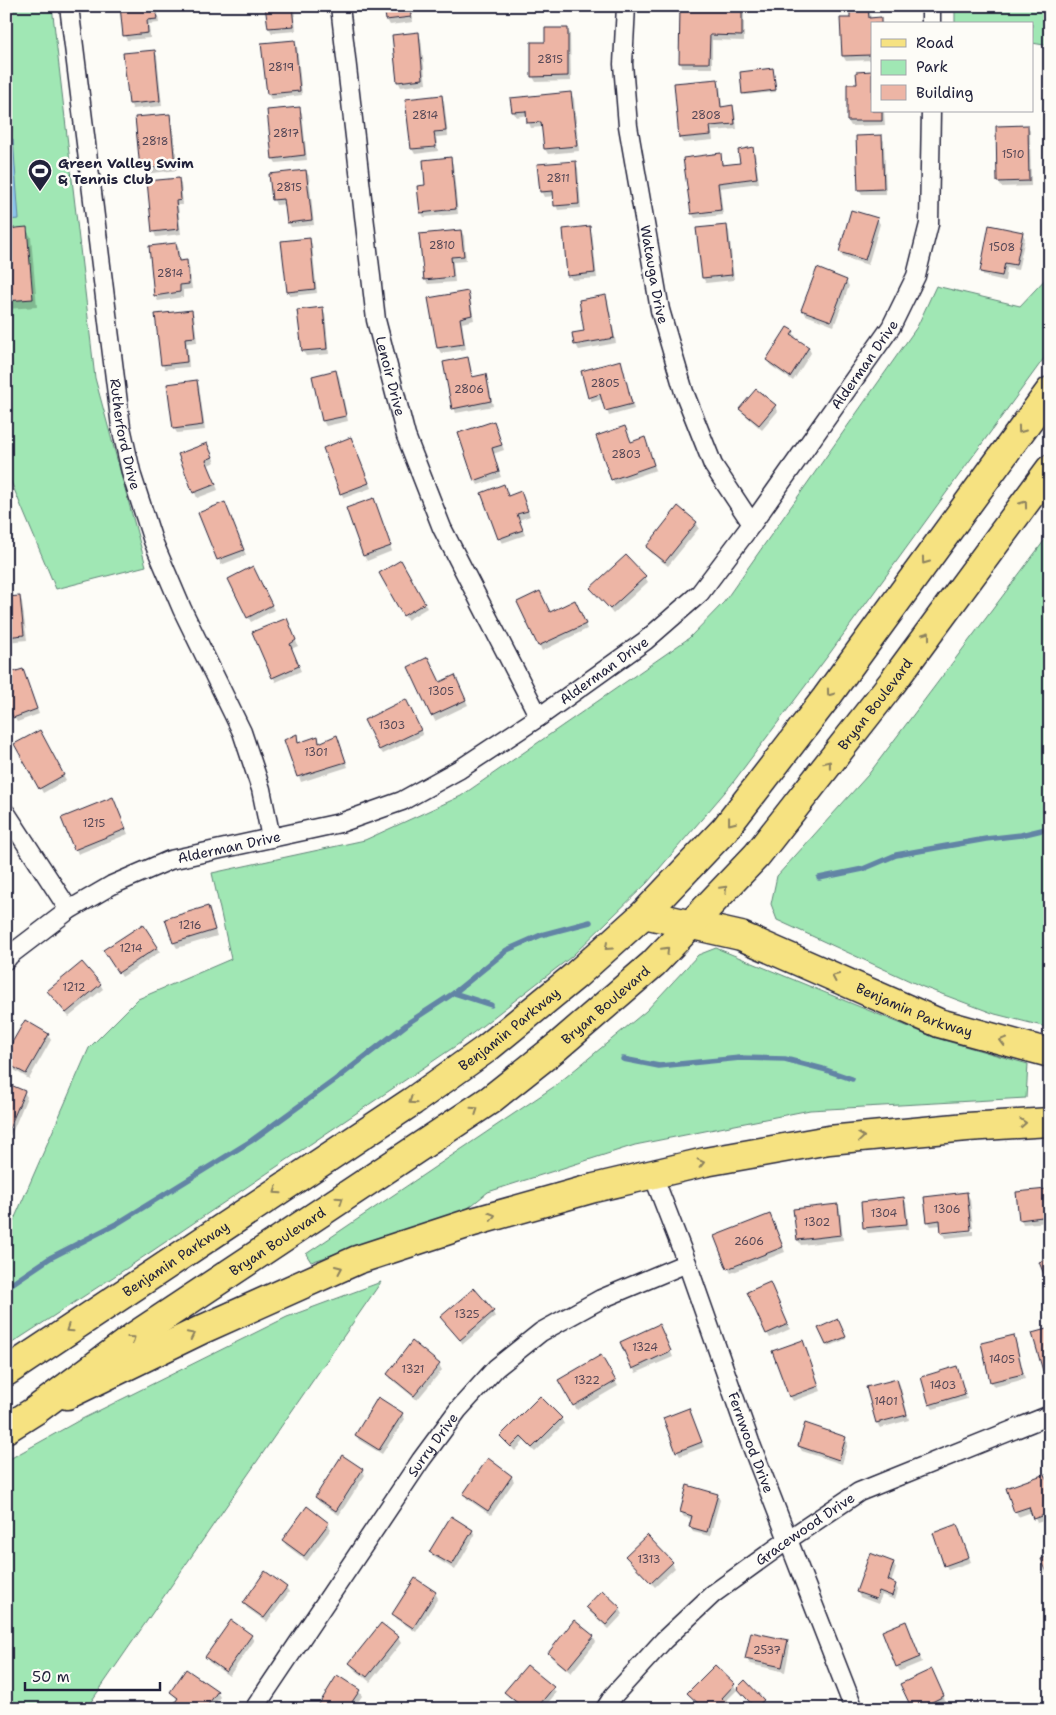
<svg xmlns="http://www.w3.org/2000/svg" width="1056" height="1715" font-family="'Shantell Sans',sans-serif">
<rect width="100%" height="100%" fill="#fdfcf7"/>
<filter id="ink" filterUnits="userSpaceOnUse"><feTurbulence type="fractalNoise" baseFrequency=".02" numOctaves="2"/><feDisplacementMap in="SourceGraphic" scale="10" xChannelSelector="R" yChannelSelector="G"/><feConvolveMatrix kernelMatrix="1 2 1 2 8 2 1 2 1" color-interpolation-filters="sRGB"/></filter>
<g filter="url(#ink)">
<path fill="#a0e7b4" stroke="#618478" d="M6 6H52L95 378 146 566 56 589 6 470Z
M955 6H1050V46L1032 43V24H955Z
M1050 274V350L830 653 731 785 647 883 571 957 460 1043 127 1268 6 1347V1220L13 1222 89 1048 138 999 231 959 212 873 365 840 461 796 689 638 724 602 917 327 936 286 1020 306Z
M1050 533V1028L995 1014 923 987 777 920 771 904 777 876 868 775Z
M716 948 936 1038 1028 1064 1026 1098 810 1110 635 1145 488 1192 467 1209 311 1262 306 1254 555 1086 646 1011 698 955Z
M381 1282 86 1709H6V1461L78 1421 287 1317Z"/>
<path fill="#8cc5eb" stroke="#6284a5" d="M6 139H13L19 219 6 220Z"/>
<path fill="#0003" d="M121 6H157L159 23 149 24 150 38 127 40 124 35Z
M267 6H294L296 31 272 33 269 28Z
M385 6H411L413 22 390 25 387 20Z
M557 6H586V11H560Z
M681 8 741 9 744 14V41L712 40V68H683L680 62Z
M867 8 870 13 871 19H880L883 24H872V60L846 61 843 56 841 19H851Z
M567 29 570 34 571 81 536 82 533 77 547 43Z
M418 34 421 39 426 84 401 87 398 81Z
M294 41 297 46 302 95 271 99 268 94Z
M154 51 157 56 162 106 133 109 130 104Z
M772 70 776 92 745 95 743 93Z
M872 72V111H884L885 125 851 126 848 121 858 85 857 73Z
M717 81 720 86 722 108 732 107 735 112 737 129 712 131 713 140 683 143 680 138 675 84Z
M571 93 574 99 579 151 548 154 545 149 543 127 531 128 529 123 528 115 516 117 513 111Z
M441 96 444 101 448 136 436 137 438 151 415 154 412 149 406 100Z
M299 108 302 113 307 160 276 163 273 158Z
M169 115 172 120 178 170 144 174 141 169 136 118Z
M1027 126 1030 131 1031 186 1001 187 999 182Z
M881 136 884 141 886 194H862L859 189Z
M753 149 755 154 759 183 720 188 723 215 695 218 692 213 720 154 724 166 741 164Z
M450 159 453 164 458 214 424 217 421 212 427 186Z
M575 163 578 168 581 208 558 210 556 205 555 196 544 197 541 191Z
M306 171 309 176 314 225 291 227 288 222 286 204 276 205 274 200 271 175Z
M178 179 181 184 183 205H178L181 234 156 237 154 232 148 182Z
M877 219 880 224 868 265 843 257 840 252Z
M726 226 729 231 734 280 706 283 703 278Z
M590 228 592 233 597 278 572 280 569 275Z
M26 229 31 237 37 307 6 309V231Z
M461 231 464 236 466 261 453 262 455 282 428 284 425 279Z
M1022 233 1025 238 1018 270 1007 268 1005 281 984 276 981 271Z
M309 239 312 244 317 293 291 296 288 291Z
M176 244 179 249 180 262 187 261 189 266 192 289 183 290V297L158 301 155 296Z
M846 281 849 286 834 326 806 315 803 310Z
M467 292 470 297 474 320 462 323 466 349 441 353 438 348Z
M606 296 608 301 616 343 579 350 576 345 574 334 586 332Z
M322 308 325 313 329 354 306 356 303 351 299 311Z
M192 311 194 316 197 342 187 343 189 367 165 369 162 364Z
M793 332 796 337 794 339 809 348 811 353 793 381 770 365 767 360Z
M467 359 470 364 473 378 485 376 488 381 493 406 456 413 454 408Z
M620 362 623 367 634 409 609 416 603 399 592 402 589 397Z
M336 372 339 377 348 421 326 426 323 421 314 376Z
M196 381 199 386 205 430 177 433 174 428Z
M775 406 778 411 762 430 744 414 741 409Z
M494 422 504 450 493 454 501 477 478 485 475 480Z
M625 427 632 443 647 444 656 470 615 484 612 479Z
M351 438 371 488 344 498 341 493Z
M207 444 215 462 208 465 218 490 197 498 180 455Z
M508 497H523L530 516 519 520 525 535 502 543 499 538Z
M376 505 392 551 367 561 364 556Z
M227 509 246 555 221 565 200 513Z
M696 522 699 528 668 566 650 552 647 547Z
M400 562 427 608 407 620 380 573Z
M255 573 274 610 251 622 248 617Z
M645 577 648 582 613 614 592 588Z
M20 597 22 602 27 640 6 642V598Z
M519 602 550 613 577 607 587 629 542 651Z
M289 624 298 646 291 649 301 671 276 682 273 677Z
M410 667 440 684 457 682 468 705 435 721Z
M25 675 39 714 17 722 14 717Z
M408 706 423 735 383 754 380 750Z
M40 732 66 780 43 793 16 745Z
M296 736 300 744 317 738 321 744 337 736 348 767 301 782 286 740Z
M115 803 128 834 78 854 76 849Z
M6 889 11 896 6 900Z
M208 907 217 936 177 948 174 943Z
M157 947 160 952 122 977 108 955Z
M100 984 103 989 69 1017 52 997Z
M48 1035 51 1040 29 1079 6 1065V1055Z
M6 1084 24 1092 27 1097 11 1135 6 1133Z
M1046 1190 1049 1196 1050 1222 1023 1224 1021 1219Z
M967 1194 970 1199 973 1228 943 1232V1233L942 1225 931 1226 928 1221Z
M903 1198 906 1203 909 1229 868 1233 865 1228Z
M837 1205 840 1210 843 1240 801 1245 798 1240Z
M772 1220 785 1252 731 1273 728 1268Z
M973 1231V1235L945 1238 943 1234Z
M772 1288 790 1329 770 1338 767 1333Z
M493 1312 495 1317 463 1344 445 1322Z
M838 1321 846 1339 828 1347 820 1329Z
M1050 1329V1374L1047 1375 1044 1370Z
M662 1331 673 1357 636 1373 633 1368Z
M1013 1337 1016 1342 1025 1379 994 1387 991 1382 983 1344Z
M803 1342 821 1391 793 1401 790 1396Z
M601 1357 618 1386 577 1410 560 1380Z
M439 1365 442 1370 417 1400 391 1379 388 1374Z
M956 1368 967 1399 933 1409 930 1404Z
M897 1380 900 1385 909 1420 880 1428 877 1423Z
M402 1414 405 1419 382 1454 359 1440 356 1435Z
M691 1415 704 1447 680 1456 677 1451Z
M561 1418 564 1424 535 1452 524 1441 515 1451 502 1437Z
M845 1438 848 1443 842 1464 802 1451 799 1446Z
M362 1470 365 1475 339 1515 319 1502 316 1497Z
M511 1476 514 1481 491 1515 467 1499 465 1494Z
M1050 1487V1519L1037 1523 1032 1512 1018 1517 1008 1489Z
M717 1495 720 1500 710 1536 693 1532 690 1527 692 1519 684 1517 681 1512Z
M328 1524 331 1529 307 1561 286 1545 283 1540Z
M472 1530 475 1535 455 1570 434 1557 431 1552Z
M959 1530 971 1562 948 1570 946 1565Z
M630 1561 672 1563 675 1568 655 1587Z
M893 1563 896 1568 891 1583 895 1585 898 1590 895 1600 882 1595 878 1604 860 1597 857 1591Z
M286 1587 289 1592 267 1622 247 1608 244 1603Z
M435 1593 438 1598 416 1632 397 1619 394 1614Z
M587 1607 620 1609 623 1614 609 1629 590 1612Z
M909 1628 922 1662 900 1671 897 1666Z
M251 1636 254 1641 229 1676 209 1662 206 1657Z
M593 1637 596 1642 571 1673 552 1658 549 1653Z
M398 1638 401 1643 370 1682 353 1668 350 1663Z
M787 1641 790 1646 785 1672 750 1664 747 1659Z
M715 1666 737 1689 745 1682 764 1703 756 1709 738 1689 725 1702 732 1709H703L689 1693Z
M934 1676 946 1702 931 1709H913Z
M553 1688 556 1693 543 1709H523L509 1697 506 1692Z
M359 1691 362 1696 355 1706 318 1709Z
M171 1692H217L220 1697 211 1709H173L178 1700Z"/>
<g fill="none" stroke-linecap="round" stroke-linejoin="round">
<path stroke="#6284a5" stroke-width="5.5" d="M819 878 863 869 896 855 986 839 1021 835 1050 828
M454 993 491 1005
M623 1059 659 1066 740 1058 785 1059 823 1069 852 1079
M6 1292 10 1285 50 1258 118 1223 251 1141 335 1080 411 1021 454 993 507 950 541 935 590 922"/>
</g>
<path fill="#edb5a5" stroke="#22223b" d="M120 6H155L157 19 147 20 148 33 123 36Z
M265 6H292L294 26 268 28Z
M384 6H410L411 17 386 20Z
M680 7 742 8V36L710 35 709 63H679Z
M868 7 869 18 881 17V24H872L871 55 842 56 840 18H850V8Z
M545 28H568V76L531 77V42H545Z
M419 32 423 79 397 82 392 35Z
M295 40 300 91 267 94 261 43Z
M155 50 160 101 129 104 123 53Z
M773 68 776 90 742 94 740 72Z
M872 71V111H882V121H847V84H857L856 72Z
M718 79 721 107 733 105 735 124 710 126 711 135 679 138 674 83Z
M571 92 577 146 544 149 541 122 527 123 526 111 512 112 510 98Z
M442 95 446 131 434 132 436 147 411 149 405 99Z
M300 107 305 155 272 159 267 110Z
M170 114 175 166 140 169 135 117Z
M1028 125 1029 181 997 182 996 126Z
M882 135 884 189 858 190 856 136Z
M753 147 757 178 718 183 721 210 691 214 683 158 721 153 722 165 740 163 738 150Z
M451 157 456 209 420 213 417 186 425 185 423 160Z
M576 161 579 204 554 206 553 191 540 192 537 164Z
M306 170 312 220 287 223 284 199 272 200 269 174Z
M179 178 181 200 176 201 179 229 152 232 147 181Z
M851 210 878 218 865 260 839 252Z
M727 225 732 275 702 278 696 228Z
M989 225 1023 232 1016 265 1005 263 1002 276 980 272Z
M590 226 595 273 567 276 563 229Z
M27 227 33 299 6 301V229Z
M461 230 464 256 451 257 453 277 424 280 419 234Z
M310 238 315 289 287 292 281 241Z
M176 243 179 261 187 260 189 284 180 285V292L154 296 149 246Z
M817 268 847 280 831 321 801 310Z
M468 291 472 315 460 318 464 344 437 348 428 298Z
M606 295 614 338 574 345 572 333 584 331 579 300Z
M323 307 327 349 302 351 297 310Z
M192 310 195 337 185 338 187 362 161 365 155 314Z
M787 327 794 331 791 335 809 347 790 377 766 360Z
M468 357 472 377 486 374 491 401 452 409 443 362Z
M621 360 632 404 605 411 600 394 588 398 581 371Z
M336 370 346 416 322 421 312 376Z
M197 380 203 425 173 429 167 384Z
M756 389 776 405 759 425 739 409Z
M494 421 502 445 492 448 499 472 474 481 458 433Z
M625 426 631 442 645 437 654 465 611 480 596 436Z
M351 437 369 483 340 494 323 448Z
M207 443 213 457 206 460 216 484 193 493 178 454Z
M504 484 508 496 521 491 528 511 517 514 523 530 498 539 481 493Z
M374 498 391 546 363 556 346 508Z
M225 502 244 550 217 560 198 513Z
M678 506 697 522 665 562 646 547Z
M626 555 646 576 610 609 590 588Z
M401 560 425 603 403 616 379 573Z
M253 566 272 605 247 618 228 579Z
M540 591 550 612 575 600 586 624 538 646 517 602Z
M20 596 24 635 6 637V597Z
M287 618 296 640 290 644 299 666 272 678 252 632Z
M428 657 440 682 455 675 466 700 431 716 408 667Z
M23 669 37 709 13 718 6 698V674Z
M406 699 421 730 379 750 364 720Z
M40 730 64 775 39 789 14 744Z
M297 734 298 743 318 736 319 743 337 735 346 762 297 777 284 740Z
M113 797 126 829 74 850 61 818Z
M208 906 215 930 173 943 165 919Z
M143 924 158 947 118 973 103 950Z
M82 962 101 984 66 1013 47 991Z
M25 1020 49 1034 26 1074 6 1063V1053Z
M6 1083 25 1091 8 1131 6 1130Z
M1047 1189 1050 1216 1019 1220 1016 1192Z
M967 1192 971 1230 941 1233 940 1220 927 1222 924 1197Z
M904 1197 907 1224 863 1228 861 1202Z
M838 1204 841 1235 797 1240 793 1209Z
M770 1214 783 1247 727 1269 714 1236Z
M1050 1258V1289L1039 1262Z
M770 1282 788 1324 766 1334 747 1292Z
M474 1288 494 1311 460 1340 440 1317Z
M838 1319 846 1337 826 1345 818 1328Z
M659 1324 671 1351 632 1369 620 1342Z
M1050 1328V1368L1043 1371 1032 1333Z
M1014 1335 1023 1374 990 1382 981 1343Z
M803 1340 819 1386 789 1397 772 1351Z
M412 1341 440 1364 414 1396 387 1374Z
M601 1355 616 1381 573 1406 558 1380Z
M957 1366 965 1394 929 1405 921 1377Z
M897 1379 907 1415 876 1423 866 1387Z
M540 1396 562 1418 532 1448 521 1437 511 1447 500 1436Z
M378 1397 403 1413 379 1450 355 1435Z
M689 1408 702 1442 676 1452 663 1418Z
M805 1423 846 1437 839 1460 798 1446Z
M342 1455 363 1469 336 1511 315 1497Z
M488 1458 512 1476 488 1511 463 1494Z
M1045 1474 1050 1487V1513L1033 1519 1029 1507 1014 1512 1006 1488Z
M687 1485 718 1494 707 1532 689 1527 692 1516 680 1512Z
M307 1506 329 1523 304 1556 282 1540Z
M451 1516 473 1530 452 1565 429 1552Z
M957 1524 969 1557 944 1566 933 1533Z
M647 1535 673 1562 651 1583 625 1556Z
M870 1553 894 1562 888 1580 896 1584 892 1596 879 1591 876 1599 856 1592Z
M1050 1555V1579L1041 1559Z
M265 1571 287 1587 264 1618 243 1603Z
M415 1578 436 1592 413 1628 392 1614Z
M602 1590 621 1608 606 1625 586 1607Z
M231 1620 252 1635 226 1672 205 1657Z
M574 1620 594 1636 567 1669 548 1653Z
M906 1621 920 1657 896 1667 882 1631Z
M381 1623 399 1637 367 1677 349 1663Z
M751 1632 788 1640 782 1667 745 1659Z
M527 1665 554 1687 536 1709H525L504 1692Z
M715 1665 735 1684 722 1698 733 1709H704L687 1693Z
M186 1669 218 1691 205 1709 171 1708 178 1698 170 1692Z
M932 1669 944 1696 918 1709H912L900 1684Z
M337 1675 360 1690 352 1702 362 1709H316Z
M745 1680 764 1700 755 1708 737 1688Z"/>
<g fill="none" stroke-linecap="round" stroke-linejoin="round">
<defs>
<g id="street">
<path id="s1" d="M69 6 121 427 132 476 153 541 182 609 242 732 261 789 271 838"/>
<path id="s2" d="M340 6 376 320 406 436 442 528 539 717"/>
<path id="s3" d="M626 6 623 64 628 126 660 310 684 392 713 465 752 524"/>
<path d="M931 6V24"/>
<path d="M6 813 69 910"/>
<path id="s4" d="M6 960 10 955 69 910 112 885 170 860 340 823 402 801 460 769 539 717 645 641 700 593 752 524 891 327 916 276 929 224 931 111"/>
<path id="s5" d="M653 1175 687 1263 750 1442 854 1709"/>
<path id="s6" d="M254 1709 421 1460 458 1410 496 1368 541 1332 601 1299 687 1263"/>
<path id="s7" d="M605 1709 614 1695 664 1640 713 1594 789 1539 859 1492 1050 1415"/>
</g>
<g id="primary">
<path id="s8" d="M644 914 741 936 939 1023 1050 1053"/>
<path d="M67 1395 203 1329 357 1260 473 1222 594 1188 705 1162 829 1140 967 1127 1050 1122"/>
</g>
<g id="highway">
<path id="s9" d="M6 1372 413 1101 486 1049 575 976 644 914 725 829 826 698 1050 391"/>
<path id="s10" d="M6 1429 36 1410 135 1336 490 1100 558 1046 653 964 757 855 892 683 1050 469"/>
</g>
</defs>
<use href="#street" stroke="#22223b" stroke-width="21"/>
<use href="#primary" stroke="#22223b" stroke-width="31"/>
<use href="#highway" stroke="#22223b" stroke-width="31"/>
<use href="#street" stroke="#fdfcf7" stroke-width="18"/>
<use href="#primary" stroke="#f6e281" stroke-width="28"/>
<use href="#highway" stroke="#f6e281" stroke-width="28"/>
</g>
<defs><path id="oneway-chevron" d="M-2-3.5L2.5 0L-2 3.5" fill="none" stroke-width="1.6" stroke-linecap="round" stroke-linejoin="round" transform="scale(1.25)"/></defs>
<g stroke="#8c825e">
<use href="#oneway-chevron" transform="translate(1021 430) rotate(126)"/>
<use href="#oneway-chevron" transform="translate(1024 504) rotate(-54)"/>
<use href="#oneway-chevron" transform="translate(925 561) rotate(126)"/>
<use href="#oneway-chevron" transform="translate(927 635) rotate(-54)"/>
<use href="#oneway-chevron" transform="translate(830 693) rotate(126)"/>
<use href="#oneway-chevron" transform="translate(828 764) rotate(-52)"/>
<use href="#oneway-chevron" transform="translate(731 822) rotate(128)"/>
<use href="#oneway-chevron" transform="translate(724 889) rotate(-46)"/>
<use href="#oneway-chevron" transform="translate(608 947) rotate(138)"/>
<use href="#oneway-chevron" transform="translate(666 950) rotate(-47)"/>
<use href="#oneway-chevron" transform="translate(835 977) rotate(-156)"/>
<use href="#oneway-chevron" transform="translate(1003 1041) rotate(-165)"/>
<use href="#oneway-chevron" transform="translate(412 1101) rotate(146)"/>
<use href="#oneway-chevron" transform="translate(475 1110) rotate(-34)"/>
<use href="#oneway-chevron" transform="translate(1023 1123) rotate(-3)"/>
<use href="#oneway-chevron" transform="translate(861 1137) rotate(-6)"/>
<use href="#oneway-chevron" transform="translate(701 1163) rotate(-13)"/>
<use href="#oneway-chevron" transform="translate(277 1191) rotate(146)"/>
<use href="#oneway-chevron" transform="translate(340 1200) rotate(-34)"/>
<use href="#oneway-chevron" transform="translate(492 1216) rotate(-16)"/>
<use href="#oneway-chevron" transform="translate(339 1269) rotate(-24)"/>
<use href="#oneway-chevron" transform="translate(69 1329) rotate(146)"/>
<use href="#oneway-chevron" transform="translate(191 1335) rotate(-26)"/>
<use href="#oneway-chevron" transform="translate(132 1339) rotate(-36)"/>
</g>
</g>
<defs>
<symbol id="stadium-pin" viewBox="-11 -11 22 30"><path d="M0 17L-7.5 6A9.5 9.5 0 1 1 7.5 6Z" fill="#22223b" stroke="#fdfcf7"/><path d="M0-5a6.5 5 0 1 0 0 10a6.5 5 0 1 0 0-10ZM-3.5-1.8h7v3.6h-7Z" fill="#fff"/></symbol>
</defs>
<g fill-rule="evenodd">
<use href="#stadium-pin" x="26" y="157" width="28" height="38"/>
</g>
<g text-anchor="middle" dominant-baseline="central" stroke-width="5" stroke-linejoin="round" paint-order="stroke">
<g font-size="11" fill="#554756">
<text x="550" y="59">2815</text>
<text x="281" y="67">2819</text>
<text x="425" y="115">2814</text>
<text x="706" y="115">2808</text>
<text x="286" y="133">2817</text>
<text x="155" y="141">2818</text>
<text x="1013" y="154">1510</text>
<text x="558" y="178">2811</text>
<text x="289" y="187">2815</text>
<text x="442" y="245">2810</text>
<text x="1002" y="247">1508</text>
<text x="170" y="273">2814</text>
<text x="605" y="383">2805</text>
<text x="469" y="389">2806</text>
<text x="626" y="454">2803</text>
<text x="441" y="691">1305</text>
<text x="392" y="725">1303</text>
<text x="316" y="752">1301</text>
<text x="94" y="823">1215</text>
<text x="190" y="925">1216</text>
<text x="131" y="948">1214</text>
<text x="74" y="987">1212</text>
<text x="947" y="1209">1306</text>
<text x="884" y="1213">1304</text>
<text x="817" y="1222">1302</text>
<text x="749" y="1241">2606</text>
<text x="467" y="1314">1325</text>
<text x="645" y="1347">1324</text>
<text x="1002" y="1359">1405</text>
<text x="413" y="1369">1321</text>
<text x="587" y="1380">1322</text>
<text x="943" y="1385">1403</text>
<text x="886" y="1401">1401</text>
<text x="649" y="1559">1313</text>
<text x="767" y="1650">2537</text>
</g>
<g font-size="14" font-weight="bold" fill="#22223b" stroke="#fdfcf7" text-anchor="start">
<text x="58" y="163">Green Valley Swim<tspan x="58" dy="16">&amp; Tennis Club</tspan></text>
</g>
<g font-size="14" fill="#22223b" stroke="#fdfcf7">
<text stroke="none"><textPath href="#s3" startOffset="271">Watauga Drive</textPath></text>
<text stroke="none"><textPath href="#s4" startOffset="1079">Alderman Drive</textPath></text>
<text stroke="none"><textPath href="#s2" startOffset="374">Lenoir Drive</textPath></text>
<text stroke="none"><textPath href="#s1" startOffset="432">Rutherford Drive</textPath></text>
<text stroke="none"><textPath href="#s4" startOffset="674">Alderman Drive</textPath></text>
<text stroke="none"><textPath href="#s10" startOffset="1140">Bryan Boulevard</textPath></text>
<text stroke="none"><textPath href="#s4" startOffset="254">Alderman Drive</textPath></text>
<text stroke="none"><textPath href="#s10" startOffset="735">Bryan Boulevard</textPath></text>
<text stroke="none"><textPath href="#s8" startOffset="288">Benjamin Parkway</textPath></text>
<text stroke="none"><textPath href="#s9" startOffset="609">Benjamin Parkway</textPath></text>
<text stroke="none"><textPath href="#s10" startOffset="330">Bryan Boulevard</textPath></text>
<text stroke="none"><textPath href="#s9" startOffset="204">Benjamin Parkway</textPath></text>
<text stroke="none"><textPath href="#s5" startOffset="285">Fernwood Drive</textPath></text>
<text stroke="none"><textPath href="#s6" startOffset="319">Surry Drive</textPath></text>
<text stroke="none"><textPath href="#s7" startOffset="271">Gracewood Drive</textPath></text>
</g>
</g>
<rect width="1056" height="1715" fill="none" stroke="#fdfcf7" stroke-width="25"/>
<rect x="12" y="12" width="1031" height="1690" fill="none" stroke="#22223b" stroke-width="2" filter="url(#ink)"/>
<rect x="871" y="22" width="162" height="90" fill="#fdfcf7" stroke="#a5a5ac"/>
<rect x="881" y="39" width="25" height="8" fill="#f6e281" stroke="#a5a5ac"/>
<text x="916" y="48" font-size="15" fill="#22223b">Road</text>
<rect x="881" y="60" width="25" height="15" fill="#a0e7b4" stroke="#a5a5ac"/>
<text x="916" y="72" font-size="15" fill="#22223b">Park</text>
<rect x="881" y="85" width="25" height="15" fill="#edb5a5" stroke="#a5a5ac"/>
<text x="916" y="98" font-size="15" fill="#22223b">Building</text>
<path d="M25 1682v8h135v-8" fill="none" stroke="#22223b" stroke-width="2.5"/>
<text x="32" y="1682" font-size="15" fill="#22223b" stroke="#fdfcf7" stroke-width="4" paint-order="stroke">50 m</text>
</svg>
